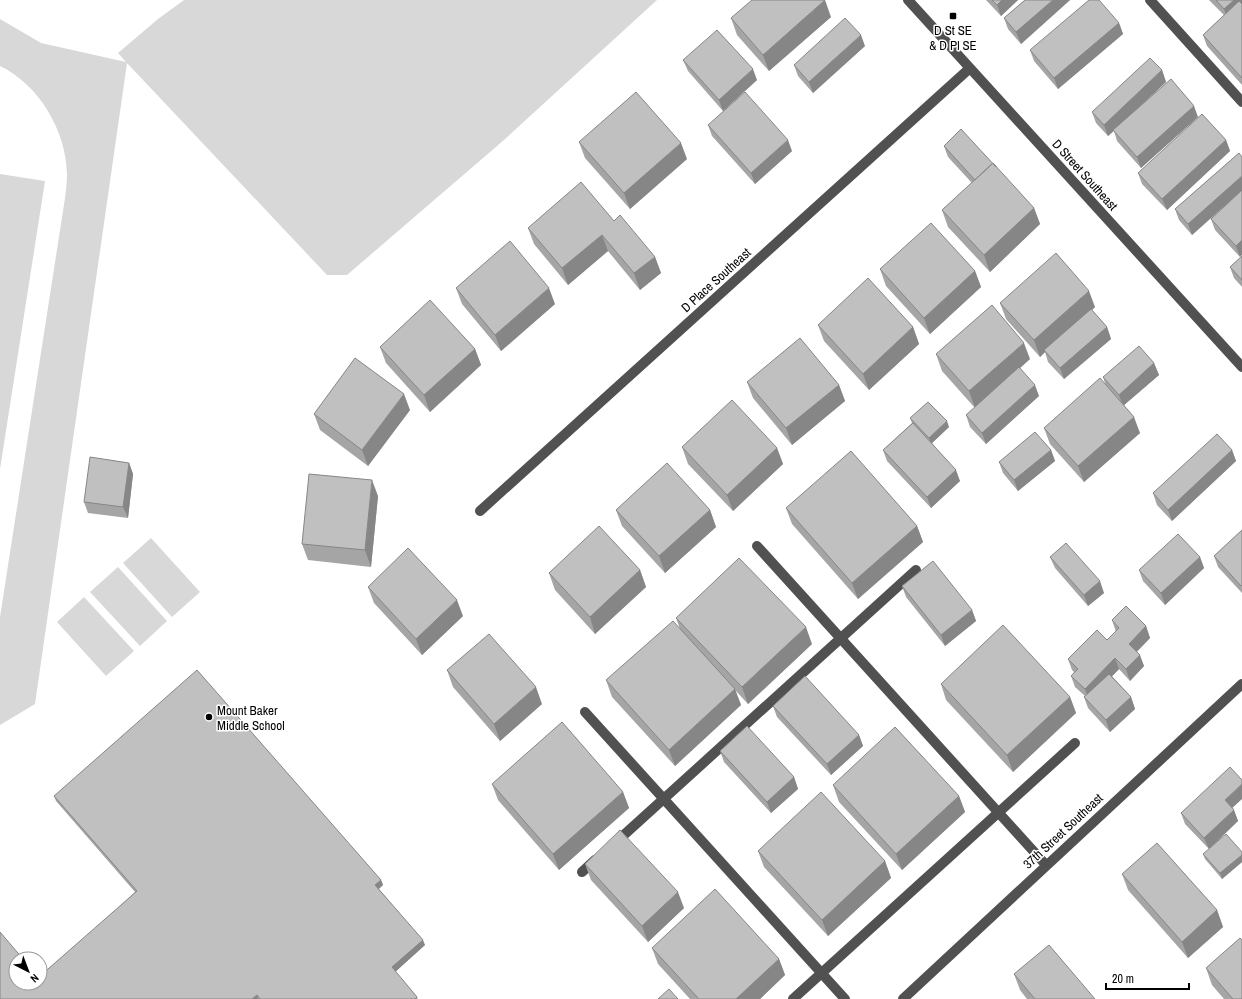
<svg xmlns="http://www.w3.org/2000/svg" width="1242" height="999" font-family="'Archivo Narrow',sans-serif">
<rect width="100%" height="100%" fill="#fff"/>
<path fill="#d8d8d8" d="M184 0H657L504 140 347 275H327L127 63 35 704 0 725V617L65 198C66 190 67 182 67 174 66 130 39 85 0 66V19L41 43 126 62 118 53 158 19Z
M0 174 45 181 0 469Z
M151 538 200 592 172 617 123 563Z
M118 567 167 621 140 646 90 592Z
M84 597 134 651 106 676 57 622Z"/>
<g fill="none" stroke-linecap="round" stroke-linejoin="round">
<path stroke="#515151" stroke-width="10" d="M908 0 1242 367
M1150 0 1242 102
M480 511 970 68
M757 546 1046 865
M585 712 845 999
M615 843 916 570
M582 872 595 860
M793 999 1075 743
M903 999 1242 684"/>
</g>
<path fill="#a5a5a5" d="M986 0H1018L1001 16Z
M1025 0H1070L1021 44 1008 29 1004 18Z
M1209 0H1242V85L1207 46 1203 35 1224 15Z
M831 17 769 71 737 35 731 18Z
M1119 23 1123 34 1058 89 1034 61 1030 50Z
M865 46 813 93 798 76 794 65Z
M683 60 757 80 723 111 688 71Z
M1162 70 1166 82 1139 107 1198 117 1141 168 1117 141 1114 131 1108 136 1096 123 1092 112Z
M708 125 792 151 755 184 712 136Z
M1226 140 1230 151 1167 210 1142 184 1138 173Z
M579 142 687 159 630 209 585 158Z
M944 146 1034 208 1040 224 990 272 948 227 942 210 972 183 948 157Z
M1239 153 1240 257 1215 230 1211 219 1228 203 1192 235 1179 220 1175 209Z
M614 221 655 257 661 273 640 290 608 251 568 285 534 244 528 228Z
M1242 256V287L1234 278 1230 267Z
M880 269 975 271 981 287 930 334 886 286Z
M456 288 555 304 501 351 462 304Z
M1000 303 1095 307 1092 310 1107 327 1111 339 1064 379 1048 362 1045 352 1040 357 1006 319Z
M818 325 913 327 919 344 869 390 824 341Z
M380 347 475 349 481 365 430 412 386 363Z
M936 354 1030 359 1020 368 1039 396 986 444 970 427 966 415 975 408 942 371Z
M1154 363 1159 375 1124 405 1140 433 1084 482 1050 444 1044 428 1106 386 1103 377Z
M747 382 839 385 845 401 792 445 753 398Z
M410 410 368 466 320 430 314 414Z
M910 418 949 427 932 443 960 481 931 508 887 461 883 450 912 423Z
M682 447 777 448 783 464 733 511 688 464Z
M1051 450 1055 461 1018 491 1003 473 999 462Z
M1232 450 1236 461 1172 521 1157 505 1153 493Z
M129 463 133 474 128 518 88 513 84 502Z
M378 496 371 567 308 560 302 544Z
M786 508 917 526 923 542 858 599 792 524Z
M616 510H710L716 527 665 573 622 526Z
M1242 530V593L1218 567 1214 556Z
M1050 557 1104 593 1088 606 1055 568Z
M1200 557 1204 568 1165 605 1143 581 1139 570Z
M640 570 646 587 595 634 555 590 549 573Z
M902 586 972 610 976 621 945 646 906 597Z
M368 587 463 616 422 655 374 603Z
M676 618 812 644 748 704 735 690 741 705 675 766 612 697 606 680 680 629Z
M1112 620 1146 626 1150 638 1137 652 1144 666 1130 681 1119 669 1112 676 1131 697 1135 709 1110 732 1088 708 1084 697 1085 696 1075 687 1071 676 1074 672 1072 670 1068 659 1107 640 1116 632Z
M447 670 542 704 500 741 453 687Z
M941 684 1070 697 1076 713 1013 772 946 700Z
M773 706 859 735 863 746 831 775 777 717Z
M720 751 794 777 798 789 771 813 724 762Z
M492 784 623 792 629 808 559 870 498 800Z
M833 785 959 796 965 812 902 870 839 802Z
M54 796 381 880 383 885 379 889 425 945 395 972 417 997 418 999H0L40 983 135 892 56 801Z
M1233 808 1238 821 1209 849 1185 824 1181 813Z
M758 851 885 861 891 878 828 936 764 867Z
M1242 852V862L1222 879 1205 859 1203 854Z
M585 864 684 908 648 942 591 880Z
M1122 874 1217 910 1223 927 1188 958 1128 890Z
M652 948 779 959 785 975 760 999H690L658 964Z
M1206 968 1242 999H1224L1212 985Z
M1014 974 1095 999H1027L1020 990Z"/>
<path fill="#868686" d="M825 0 831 17 769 71 763 55Z
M1002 0H1018L1001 16 997 5Z
M1053 0H1070L1021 44 1016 32Z
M1234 0H1242V8L1228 20 1224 9Z
M1119 23 1123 34 1058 89 1054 78Z
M861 35 865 46 813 93 809 82Z
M753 69 757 80 723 111 719 100Z
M1162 70 1166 82 1108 136 1104 125Z
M1194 106 1198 117 1141 168 1137 157Z
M788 140 792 151 755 184 751 173Z
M1226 140 1230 151 1167 210 1162 199Z
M681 143 687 159 630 209 624 193Z
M1242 176V190L1192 235 1188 224Z
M1034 208 1040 224 990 272 984 255Z
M602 235 608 251 568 285 562 268Z
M1242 240V255L1240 257 1236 246Z
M655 257 661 273 640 290 634 273Z
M975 271 981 287 930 334 924 318Z
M549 288 555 304 501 351 495 335Z
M1089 291 1095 307 1045 352 1044 350 1045 352 1040 357 1034 340Z
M913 327 919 344 869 390 863 374Z
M1107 327 1111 339 1064 379 1060 368Z
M1024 343 1030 359 975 408 969 391Z
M475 349 481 365 430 412 424 395Z
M1154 363 1159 375 1123 406 1119 395Z
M839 385 845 401 792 445 786 428Z
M1035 385 1039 396 986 444 982 433Z
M404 394 410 410 368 466 362 450Z
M1134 417 1140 433 1084 482 1078 466Z
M947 421 949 427 931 444 929 438Z
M777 448 783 464 733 511 727 495Z
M1051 450 1055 461 1018 491 1014 480Z
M1232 450 1236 461 1172 521 1168 510Z
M129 463 133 474 128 518 123 507Z
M956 470 960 481 931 508 927 497Z
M372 480 378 496 371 567 365 550Z
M710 510 716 527 665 573 659 556Z
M917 526 923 542 858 599 852 583Z
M1200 557 1204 568 1165 605 1161 593Z
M640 570 646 587 595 634 590 617Z
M1100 581 1104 593 1088 606 1084 595Z
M457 600 463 616 422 655 416 639Z
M972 610 976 621 945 646 941 635Z
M1146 626 1150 638 1133 655 1129 644Z
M806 627 812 644 748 704 742 687Z
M1140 655 1144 666 1130 681 1126 669Z
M1115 658 1119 669 1089 700 1085 689Z
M536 687 542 704 500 741 494 724Z
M735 689 741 705 675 766 669 750Z
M1070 697 1076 713 1013 772 1007 755Z
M1131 697 1135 709 1110 732 1106 720Z
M859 735 863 746 831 775 827 764Z
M794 777 798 789 771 813 767 802Z
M1242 784V799L1229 811 1225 800Z
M623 792 629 808 559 870 553 854Z
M959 796 965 812 902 870 896 854Z
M1234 810 1238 821 1209 849 1204 838Z
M1242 855V862L1222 879 1220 873Z
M885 861 891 878 828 936 822 920Z
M381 880 383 885 377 890 375 885Z
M678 892 684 908 648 942 642 926Z
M1217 910 1223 927 1188 958 1182 942Z
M423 940 425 945 394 973 392 967Z
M779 959 785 975 760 999H736Z
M257 995 258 999H252Z"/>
<path fill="#c0c0c0" stroke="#868686" d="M752 0H825L763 55 731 18Z
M992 0H1002L997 5Z
M1025 0H1053L1016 32 1004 18Z
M1089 0H1099L1119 23 1054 78 1030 50Z
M1216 0H1234L1224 9Z
M1239 1 1242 4V78L1203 35Z
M845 18 861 35 809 82 794 65Z
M717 30 753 69 719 100 683 60Z
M1150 58 1162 70 1104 125 1092 112Z
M1171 79 1194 106 1137 157 1113 130Z
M636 92 681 143 624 193 579 142Z
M745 92 788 140 751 173 708 125Z
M1202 114 1226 140 1162 199 1138 173Z
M961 129 996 167 993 163 975 180 944 146Z
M1239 153 1242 157V176L1188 224 1175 209Z
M993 163 1034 208 984 255 942 210Z
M581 182 614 221 620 215 655 257 634 273 602 235 562 268 528 228Z
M1242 190V240L1236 246 1211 219Z
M931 223 975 271 924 318 880 269Z
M510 241 549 288 495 335 456 288Z
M1056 253 1089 291 1034 340 1000 303Z
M1242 256V280L1230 267Z
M868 278 913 327 863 374 818 325Z
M430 300 475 349 424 395 380 347Z
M992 305 1024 343 969 391 936 354Z
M1091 309 1107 327 1060 368 1044 350Z
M800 338 839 385 786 428 747 382Z
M1139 346 1154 363 1119 395 1103 377Z
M355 358 404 394 362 450 314 414Z
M1019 367 1035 385 982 433 966 415Z
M1100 378 1134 417 1078 466 1044 428Z
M732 400 777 448 727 495 682 447Z
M928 402 947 421 929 438 910 418Z
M913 423 956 470 927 497 883 450Z
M1035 432 1051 450 1014 480 999 462Z
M1217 434 1232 450 1168 510 1153 493Z
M851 451 917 526 852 583 786 508Z
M90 457 129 463 123 507 84 502Z
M667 463 710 510 659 556 616 510Z
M309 474 372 480 365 550 302 544Z
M599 526 640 570 590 617 549 573Z
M1242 530V585L1241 586 1214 556Z
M1178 534 1200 557 1161 593 1139 570Z
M1066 543 1100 581 1084 595 1050 557Z
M408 548 457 600 416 639 368 587Z
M739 558 806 627 742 687 676 618Z
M933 561 972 610 941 635 902 586Z
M1126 606 1146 626 1129 644 1140 655 1126 669 1115 658 1085 689 1071 676 1078 669 1068 659 1097 630 1107 640 1119 628 1112 620Z
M673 621 735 689 669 750 606 680Z
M1003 625 1070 697 1007 755 941 684Z
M489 634 536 687 494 724 447 670Z
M197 670 381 880 375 885 423 940 392 967 417 997 415 999H260L257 995 252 999H0V932L23 959H16V983H40V976L137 891 54 796Z
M1109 674 1131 697 1106 720 1084 697Z
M805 676 859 735 827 764 773 706Z
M562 722 623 792 553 854 492 784Z
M747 726 794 777 767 802 720 751Z
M895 727 959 796 896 854 833 785Z
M1230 767 1242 780V784L1225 800 1234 810 1204 838 1181 813Z
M821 792 885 861 822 920 758 851Z
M620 830 678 892 642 926 585 864Z
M1226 834 1242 852V855L1220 873 1203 854Z
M1157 843 1217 910 1182 942 1122 874Z
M715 889 779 959 736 999H699L652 948Z
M1240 938 1242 940V999H1233L1206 968Z
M1049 945 1095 999H1035L1014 974Z
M669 989 678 999H658Z"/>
<g fill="#000" stroke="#fff" stroke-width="1.5">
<rect x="949" y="12" width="8" height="8" rx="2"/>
<circle cx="209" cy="717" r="4"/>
</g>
<g text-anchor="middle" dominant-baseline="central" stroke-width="3" stroke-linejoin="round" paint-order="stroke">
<g font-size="13" fill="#000" stroke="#fff">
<text x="953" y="30">D St SE<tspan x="953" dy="15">&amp; D Pl SE</tspan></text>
<text x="217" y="710" text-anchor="start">Mount Baker<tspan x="217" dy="15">Middle School</tspan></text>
</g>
<g font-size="13" fill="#000" stroke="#fff">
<text transform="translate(1085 175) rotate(48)">D Street Southeast</text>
<text transform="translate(716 280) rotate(-42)">D Place Southeast</text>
<text transform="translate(1063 831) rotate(-43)">37th Street Southeast</text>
</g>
</g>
<g transform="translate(28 971) rotate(138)"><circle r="19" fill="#ffffff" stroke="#999999"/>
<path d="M0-3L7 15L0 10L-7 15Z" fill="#000000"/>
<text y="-6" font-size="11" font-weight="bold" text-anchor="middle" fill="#000000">N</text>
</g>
<path d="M1106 983v6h83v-6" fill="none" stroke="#000000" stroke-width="2"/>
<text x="1112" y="983" font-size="12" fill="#000000" stroke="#ffffff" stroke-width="3" paint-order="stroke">20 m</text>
</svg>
